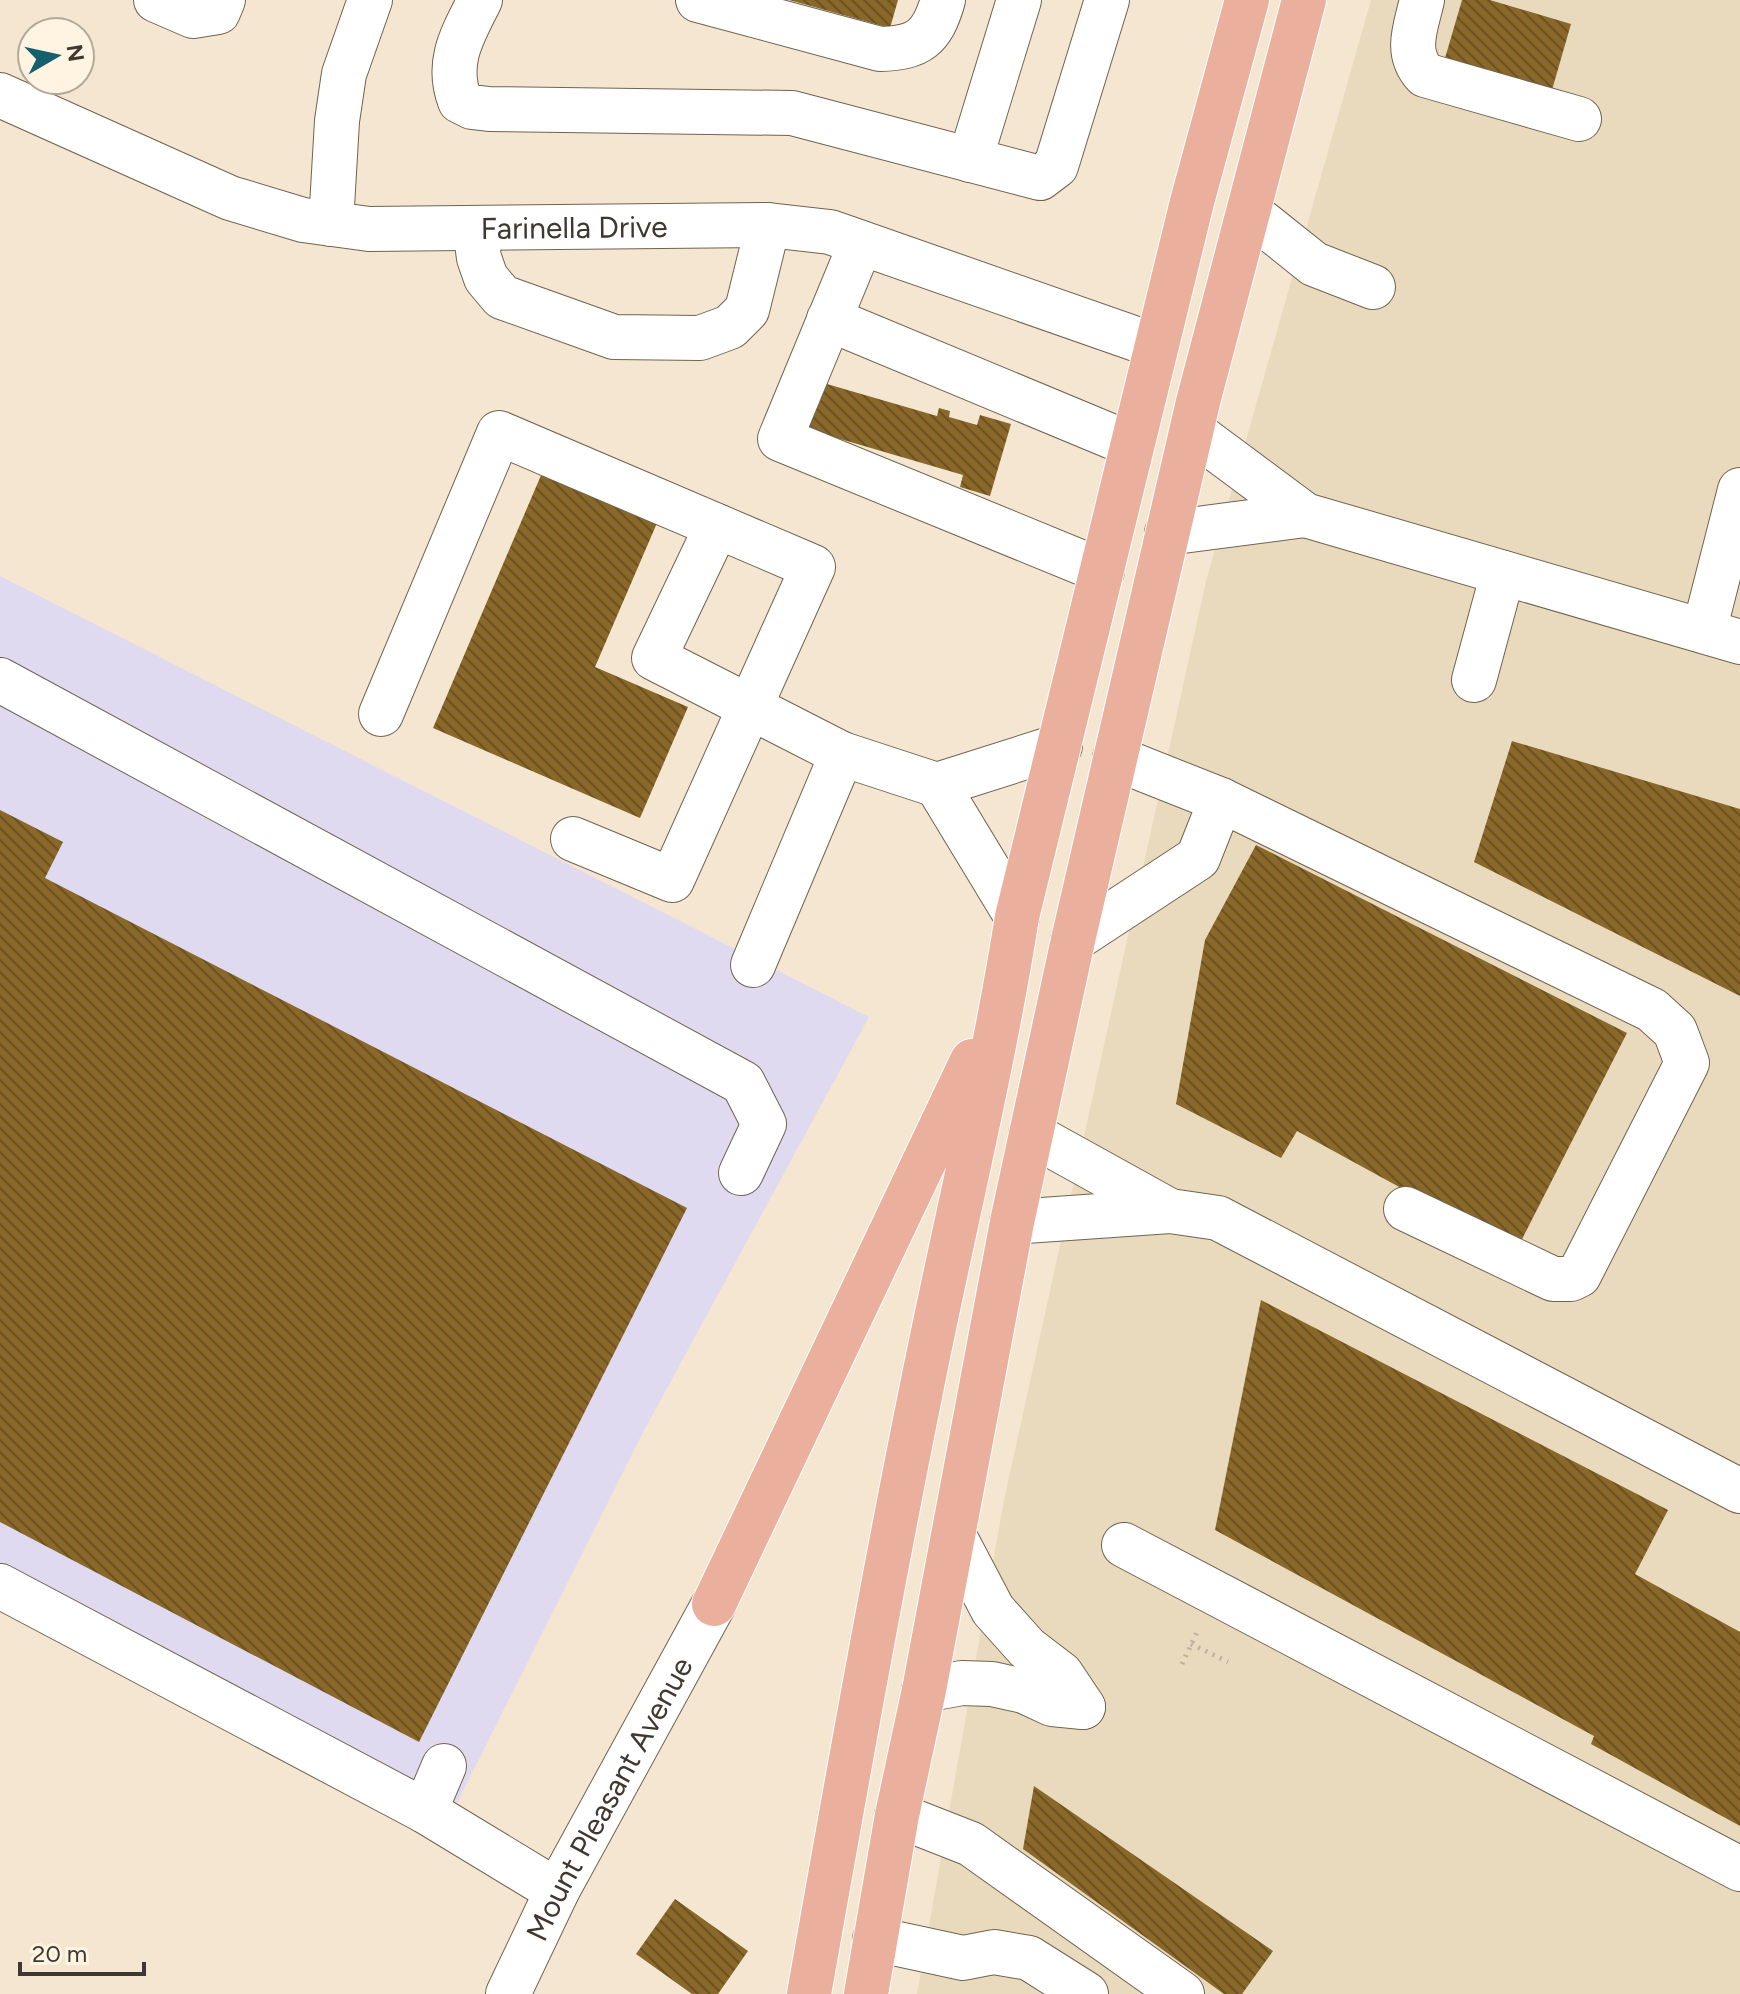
<svg xmlns="http://www.w3.org/2000/svg" width="1740" height="1994" font-family="Figtree,sans-serif">
<defs>
<pattern id="building-back-hatch" width="6" height="6" patternUnits="userSpaceOnUse" patternTransform="scale(2)"><rect width="6" height="6" fill="#896829"/><path d="M-1 5l2 2M0 0l6 6M5-1l2 2" fill="none" stroke="#6c5222"/></pattern>
</defs>
<rect width="100%" height="100%" fill="#f4e6d0"/>
<path fill="#eadabd" d="M1371 0H1740V1994H917L1004 1500 1206 581Z"/>
<path fill="#e0daf0" d="M0 576 869 1017 640 1438 447 1823 0 1593Z"/>
<path fill="url(#building-back-hatch)" d="M789 0H898L890 28Z
M1462 0H1490L1571 24 1550 97 1443 65Z
M820 382 937 416 939 408 950 411 949 417 977 425 980 415 1011 424 990 496 960 487 963 475 806 429Z
M542 473 657 523 595 667 688 707 640 818 433 728Z
M1512 741 1740 809V996L1474 862Z
M0 810 63 842 45 878 687 1208 419 1742 0 1522Z
M1256 845 1627 1033 1516 1251 1297 1131 1281 1158 1176 1104 1205 940Z
M1261 1300 1668 1510 1635 1574 1740 1632V1826L1591 1744 1594 1736 1215 1530Z
M1034 1786 1273 1951 1242 1994H1224L1023 1849Z
M675 1899 748 1951 718 1994H692L636 1954Z"/>
<g fill="none" stroke-linecap="round" stroke-linejoin="round">
<defs>
<g id="minor">
<path d="M156 0 193 16 218 12 223 0"/>
<path d="M480 0C463 34 445 62 460 101L472 107 489 109 792 113 1040 178 1056 166 1107 0"/>
<path d="M698 0 880 49C919 48 932 38 943 0"/>
<path d="M1422 0C1416 27 1404 52 1425 75L1579 119"/>
<path id="s1" d="M0 95 230 198 303 220 369 229 768 225 830 232 1156 346"/>
<path d="M970 160 1019 0"/>
<path d="M1249 212 1314 264 1373 287"/>
<path d="M331 224 337 121 344 74 370 0"/>
<path d="M475 228 479 258 486 278 502 297 614 337 700 338 730 327 747 310 768 225"/>
<path d="M861 243 780 439 1102 571"/>
<path d="M829 319 1132 445"/>
<path d="M1192 431 1305 515 1740 642"/>
<path d="M717 526 654 658 842 754 937 785 1060 746"/>
<path d="M1167 533 1305 515"/>
<path d="M1704 631 1740 490"/>
<path d="M0 680 743 1083 764 1124 741 1173"/>
<path d="M1474 680 1503 573"/>
<path d="M381 714 499 433 813 567 672 880 573 839"/>
<path d="M1115 758 1221 800 1652 1010 1675 1031 1687 1063 1579 1275 1571 1279H1553L1406 1209"/>
<path d="M937 785 1017 917"/>
<path d="M1073 940 1198 858 1221 800"/>
<path d="M753 965 842 754"/>
<path d="M1031 1134 1170 1211"/>
<path d="M1012 1222 1170 1211 1218 1218 1740 1491"/>
<path d="M954 1536 993 1610 1027 1648 1061 1674 1083 1707"/>
<path d="M1124 1545 1740 1869"/>
<path d="M0 1586 425 1811"/>
<path d="M924 1690 962 1683 992 1684 1024 1691 1052 1704 1083 1707"/>
<path d="M444 1766 425 1811 557 1891"/>
<path d="M897 1815 971 1844 1182 1994"/>
<path d="M875 1939 963 1958 994 1952 1029 1958 1086 1994"/>
<path id="s2" d="M508 1994 557 1891 714 1604"/>
</g>
<path id="major" d="M714 1604 972 1061
M809 1994C845 1791 881 1588 922 1386 953 1230 992 1075 1017 917L1192 202 1247 0
M866 1994 897 1815 924 1690 1012 1222 1073 940 1198 402 1304 0"/>
</defs>
<use href="#minor" stroke="#706450" stroke-width="46"/>
<use href="#major" stroke="#fff" stroke-width="46"/>
<path stroke="#bdb19f" stroke-width="5" stroke-dasharray="2 6" stroke-linecap="butt" d="M1191 1644 1228 1662
M1182 1664 1197 1632"/>
<use href="#minor" stroke="#fff" stroke-width="44"/>
<use href="#major" stroke="#ebb09d" stroke-width="44"/>
</g>
<g text-anchor="middle" dominant-baseline="central" stroke-width="8" stroke-linejoin="round" paint-order="stroke">
<g font-size="30" fill="#3e3830" stroke="#fff4e2">
<text stroke="none"><textPath href="#s1" startOffset="600">Farinella Drive</textPath></text>
<text stroke="none"><textPath href="#s2" startOffset="220">Mount Pleasant Avenue</textPath></text>
</g>
</g>
<g transform="translate(56 56) rotate(81)"><circle r="38" fill="#fff4e2" stroke="#b2a99b" stroke-width="2"/>
<path d="M0-6L14 30L0 20L-14 30Z" fill="#14606d"/>
<text y="-12" font-size="22" font-weight="bold" text-anchor="middle" fill="#3e3830">N</text>
</g>
<path d="M20 1962v12h124v-12" fill="none" stroke="#3e3830" stroke-width="4"/>
<text x="32" y="1962" font-size="24" fill="#3e3830" stroke="#fff4e2" stroke-width="6" paint-order="stroke">20 m</text>
</svg>
